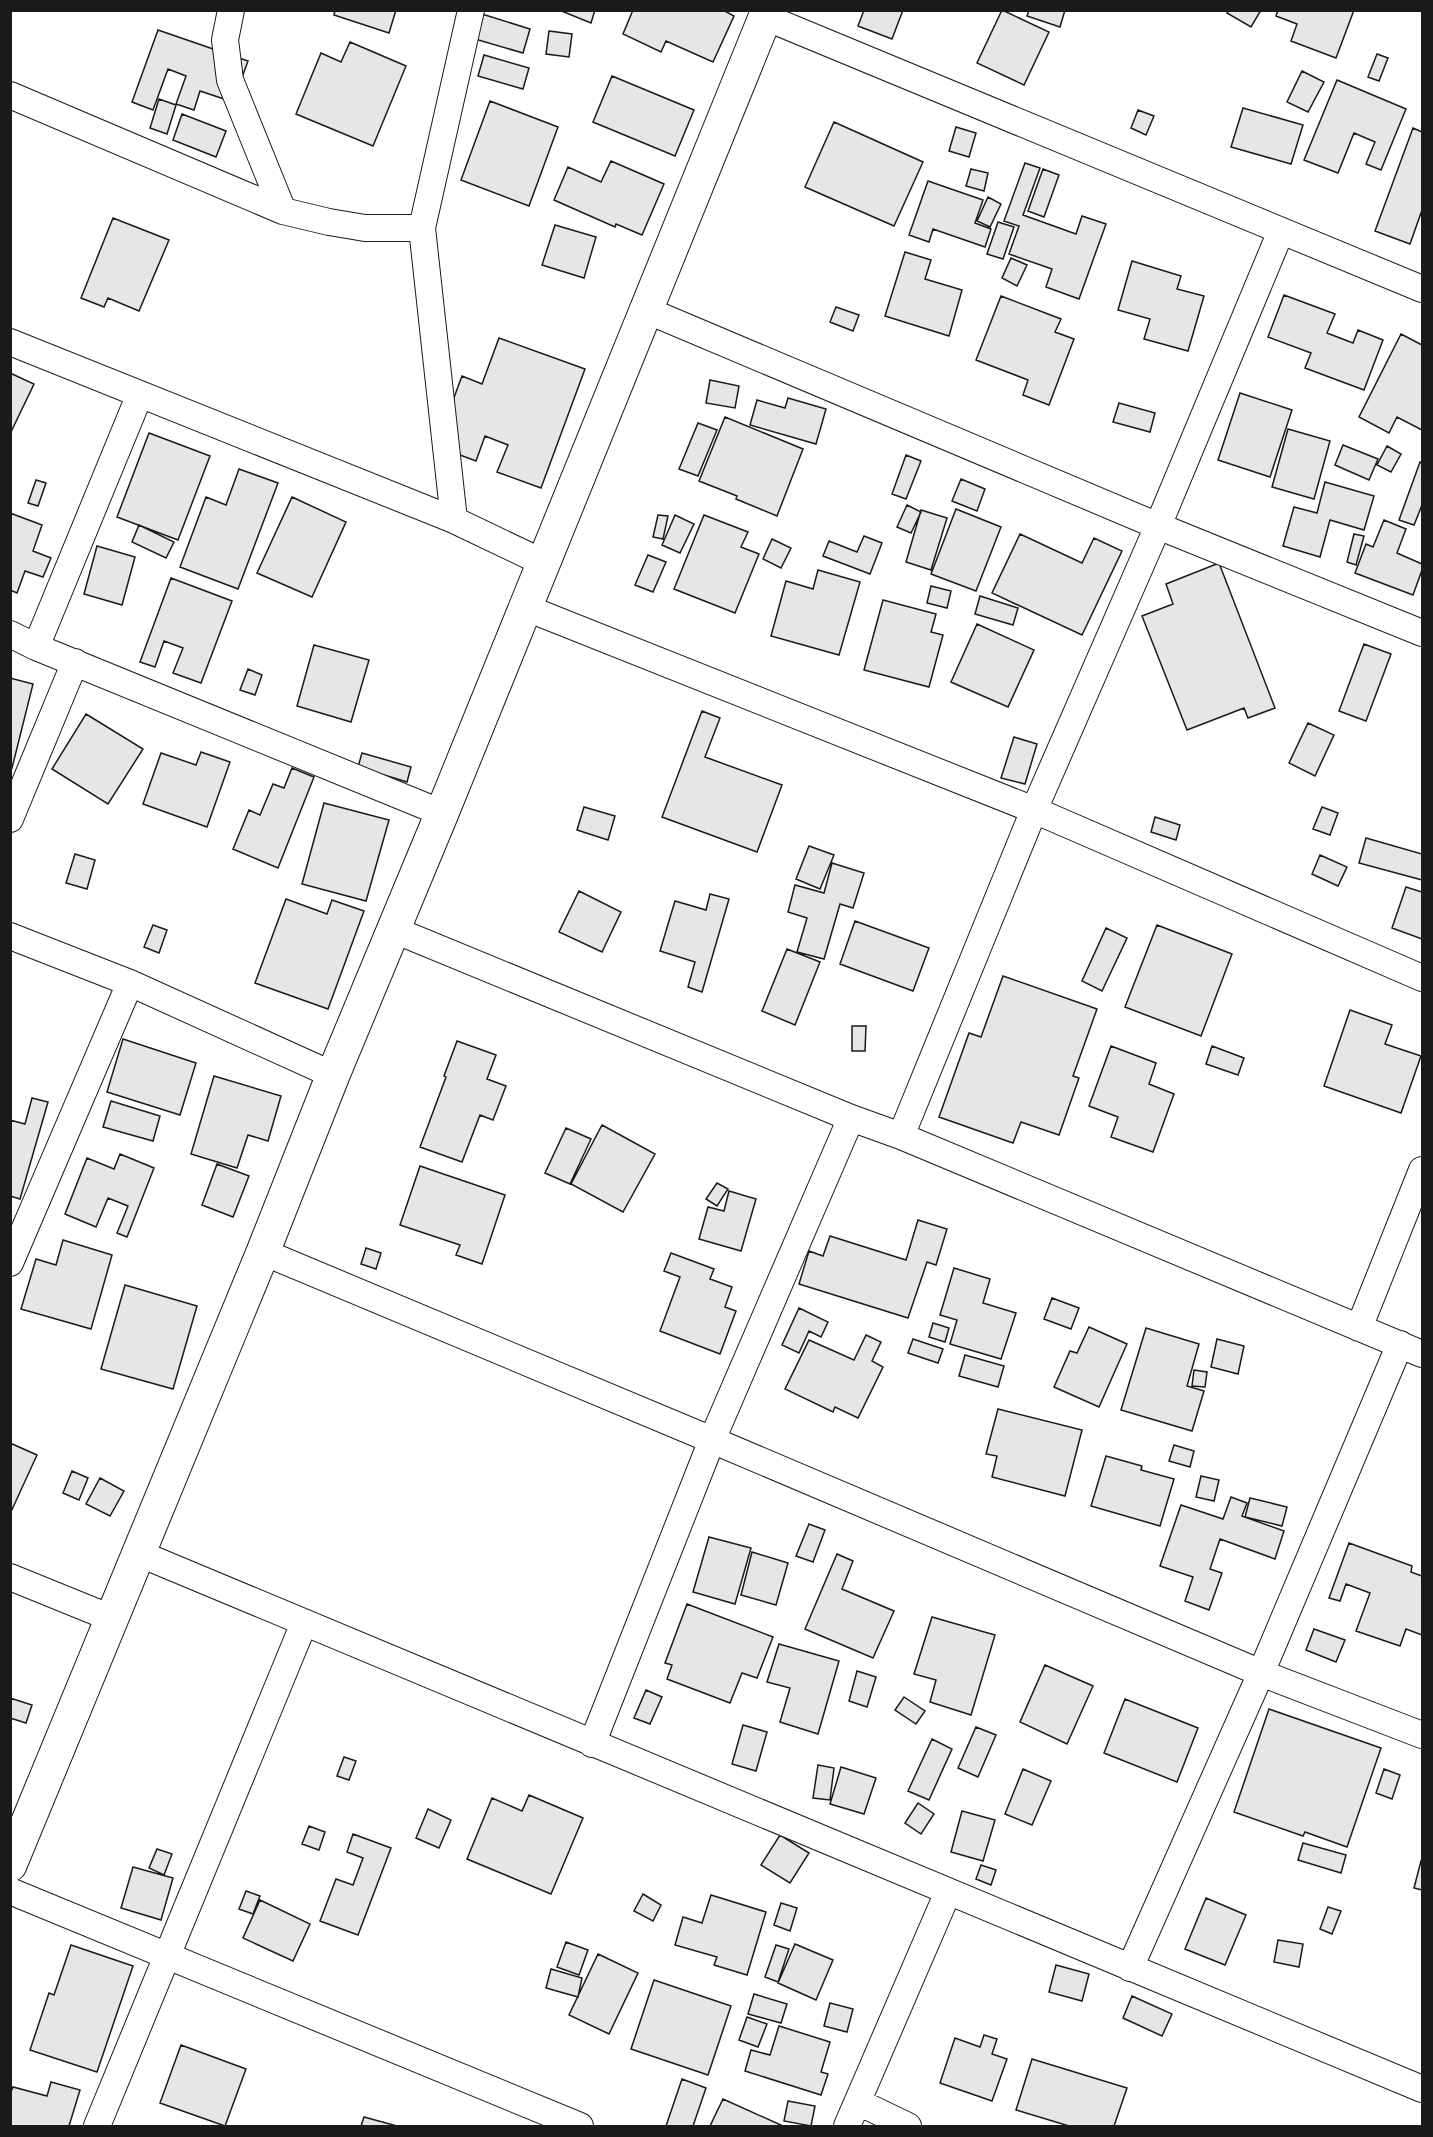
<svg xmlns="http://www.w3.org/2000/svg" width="1433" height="2137" font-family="'Archivo Narrow',sans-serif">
<rect width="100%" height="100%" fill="#fff"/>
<path fill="#e6e6e6" stroke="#1a1a1a" stroke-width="1.5" d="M335 10H396L389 33 334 15Z
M559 10H595L591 23Z
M633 10H723L734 16 713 62 666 41 661 52 623 34Z
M864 10H903L892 39 858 26Z
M1002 10 1049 32 1024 85 977 63Z
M1029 10H1065L1060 27 1027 16Z
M1229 10H1261L1251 27 1227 13Z
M1278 10H1354L1336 58 1291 41 1297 24 1276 16Z
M482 14 530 29 523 53 475 39Z
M158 30 248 61 233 102 200 91 194 110 176 104 186 76 168 69 153 110 132 102Z
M549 31 572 34 569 57 546 54Z
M350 42 406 66 373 146 296 114 321 53 341 62Z
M1377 54 1388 58 1379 81 1368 77Z
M484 55 529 68 523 89 478 76Z
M1302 71 1324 82 1308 112 1287 102Z
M612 76 694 110 675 156 593 122Z
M1337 80 1406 109 1381 170 1366 164 1375 142 1354 133 1338 173 1304 160Z
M159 99 176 105 167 134 150 128Z
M490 101 558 127 529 206 461 180Z
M1243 108 1303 125 1291 164 1231 147Z
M1138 110 1154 116 1146 135 1131 128Z
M182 114 226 131 216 157 173 140Z
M834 122 923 162 894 226 805 187Z
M956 127 976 133 969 157 949 151Z
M1413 128 1422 132V210L1410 244 1375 231Z
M611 161 664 184 642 235 616 224 615 227 554 200 568 167 601 182Z
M1025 163 1040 168 1023 215 1076 234 1082 216 1106 224 1079 299 1046 287 1052 269 1009 254 1019 226 1004 221Z
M971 169 988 173 984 191 966 186Z
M1043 169 1059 175 1044 217 1028 211Z
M928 181 983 200 975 223 991 229 985 247 933 229 929 242 909 235Z
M988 197 1001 204 990 227 977 221Z
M113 218 169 240 139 311 108 298 104 307 81 298Z
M998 222 1014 227 1003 259 987 254Z
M555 225 596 237 584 278 542 265Z
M905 252 931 260 925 279 962 290 949 336 885 316Z
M1011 258 1027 265 1017 286 1002 278Z
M1132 261 1181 276 1177 289 1204 296 1188 351 1144 339 1150 319 1118 310Z
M1284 295 1335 314 1327 333 1353 343 1358 330 1383 340 1364 390 1305 368 1311 353 1268 337Z
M1001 296 1061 319 1055 332 1074 339 1049 405 1023 395 1028 380 976 360Z
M836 307 859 315 853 331 830 322Z
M1401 334 1422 345V430L1397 417 1389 433 1359 417Z
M499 338 585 369 541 488 497 472 508 445 485 436 476 461 436 446 462 376 482 384Z
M10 373 34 384 10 434Z
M710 380 739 386 735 408 706 403Z
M1240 393 1292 410 1270 477 1218 460Z
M788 398 826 409 816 444 750 425 757 400 785 408Z
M1119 403 1155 413 1150 432 1113 422Z
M725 417 803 449 777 516 736 499 737 496 699 481Z
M698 423 717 430 698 476 679 469Z
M1288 429 1330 441 1314 499 1272 487Z
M149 433 210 456 178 540 117 517Z
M1343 445 1378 459 1369 480 1335 465Z
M1387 446 1401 454 1391 472 1377 465Z
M906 455 921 461 906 499 892 494Z
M1420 462 1422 463V505L1414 525 1399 520Z
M239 469 278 483 238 589 180 567 206 497 226 505Z
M961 479 985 489 977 511 952 501Z
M36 480 46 483 38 506 28 503Z
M1325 482 1374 496 1364 530 1330 520 1320 557 1283 546 1294 507 1317 513Z
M292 497 346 522 312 597 257 573Z
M907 505 921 512 911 533 897 527Z
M956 509 1001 527 976 591 931 574Z
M921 510 947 518 931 570 906 562Z
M10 513 42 525 33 551 51 558 43 577 25 571 17 593 10 590Z
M658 515 668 516 663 539 653 537Z
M675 515 694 524 680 553 662 545Z
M704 515 748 532 741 547 759 554 735 613 674 589Z
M1384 520 1406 529 1397 553 1422 564V570L1413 595 1355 573 1366 544 1373 547Z
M139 525 174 542 166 558 132 542Z
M1020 534 1082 563 1094 538 1122 551 1082 635 992 593Z
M1354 534 1364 536 1356 565 1347 562Z
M864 536 882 543 870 574 823 556 829 541 857 552Z
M772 539 791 548 781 568 763 559Z
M97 546 135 557 122 605 84 594Z
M648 555 666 562 653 592 635 585Z
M1219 563 1275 708 1248 718 1244 708 1187 730 1142 616 1173 604 1166 584Z
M818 570 860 582 839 655 771 636 786 581 813 589Z
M171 578 232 601 201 683 173 673 183 648 164 641 155 667 140 662Z
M931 586 951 591 947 608 927 603Z
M980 596 1018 608 1013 625 975 614Z
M883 600 936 614 931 632 943 635 929 687 864 670Z
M977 624 1034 650 1008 707 951 682Z
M1364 644 1391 654 1366 721 1339 711Z
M314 645 369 660 351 722 297 706Z
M248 669 262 675 255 695 240 690Z
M10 678 33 684 12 768 10 767Z
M702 711 720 718 705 757 782 785 757 852 662 817Z
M86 714 143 749 108 804 52 769Z
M1308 723 1334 735 1315 776 1289 763Z
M1014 737 1037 744 1025 784 1001 778Z
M201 752 230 762 207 827 143 804 161 753 196 765Z
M362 753 411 767 407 782 358 767Z
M292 768 314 777 278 868 233 849 249 810 260 815 273 784 284 788Z
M324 803 389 820 366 901 302 884Z
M584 807 615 816 608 840 577 830Z
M1322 807 1338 813 1330 835 1313 829Z
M1155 817 1180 825 1176 840 1151 832Z
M1366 838 1422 854V880L1359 863Z
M809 846 834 855 820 889 796 879Z
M75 854 95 860 87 889 66 883Z
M1320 855 1347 867 1338 886 1312 874Z
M832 863 864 873 853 908 840 904 824 959 797 952 807 918 788 912 795 885 824 893Z
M1406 887 1422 892V939L1392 928Z
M579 891 621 912 602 952 559 932Z
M710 894 729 899 702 992 688 987 695 962 660 951 675 901 706 910Z
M286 899 327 914 332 900 364 911 328 1009 255 983Z
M855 921 929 948 913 991 840 964Z
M153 925 167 930 159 953 144 947Z
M1157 925 1232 954 1201 1036 1125 1007Z
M1106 928 1127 938 1102 991 1082 981Z
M787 949 820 962 795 1025 762 1011Z
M1003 976 1097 1009 1073 1076 1079 1078 1059 1135 1021 1122 1013 1143 939 1117 969 1033 981 1037Z
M1350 1010 1392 1025 1385 1044 1421 1056 1401 1113 1324 1086Z
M852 1026H866L865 1051H852Z
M123 1039 196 1063 180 1115 107 1092Z
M457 1041 496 1055 487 1079 506 1086 493 1120 480 1115 462 1162 420 1147 446 1077 444 1076Z
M1111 1046 1156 1063 1149 1084 1174 1094 1153 1152 1111 1137 1118 1117 1089 1106Z
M1212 1046 1244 1058 1238 1075 1206 1064Z
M214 1076 281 1096 268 1141 248 1135 237 1168 191 1154Z
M32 1098 48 1102 20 1199 10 1196V1120L25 1124Z
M111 1101 160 1116 153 1141 103 1127Z
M602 1125 655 1154 623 1212 571 1184Z
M566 1128 591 1139 570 1184 545 1173Z
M120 1154 154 1168 127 1237 117 1233 128 1206 108 1198 96 1227 65 1214 87 1158 114 1169Z
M217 1164 249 1176 233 1217 202 1205Z
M420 1166 505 1195 482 1264 456 1255 460 1245 400 1225Z
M717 1183 728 1189 717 1206 706 1199Z
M729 1191 756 1199 741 1251 699 1239 708 1207 724 1211Z
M918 1220 947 1229 936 1265 927 1262 908 1318 799 1284 809 1251 823 1256 830 1236 906 1260Z
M63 1240 112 1255 91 1329 21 1309 36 1259 56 1265Z
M366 1248 381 1253 376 1269 361 1264Z
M671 1253 714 1269 710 1279 732 1287 725 1307 736 1311 720 1354 660 1331 680 1277 664 1271Z
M954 1268 990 1279 983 1303 1016 1313 1001 1359 950 1344 957 1320 940 1315Z
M125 1285 197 1306 173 1389 101 1369Z
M1052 1298 1079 1308 1071 1329 1044 1319Z
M799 1308 828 1322 821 1337 809 1331 799 1353 782 1345Z
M933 1323 949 1328 945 1342 929 1337Z
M1089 1327 1127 1344 1099 1407 1054 1387 1070 1351 1077 1353Z
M1146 1328 1199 1344 1187 1386 1204 1391 1192 1431 1121 1410Z
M866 1335 881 1342 872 1361 883 1367 858 1418 835 1407 833 1412 785 1389 809 1340 854 1360Z
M913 1339 943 1349 938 1363 908 1353Z
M1217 1339 1244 1346 1238 1374 1211 1367Z
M965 1355 1004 1366 998 1387 959 1376Z
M1194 1370 1207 1372 1205 1387 1192 1386Z
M998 1409 1082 1430 1065 1496 992 1477 997 1456 986 1454Z
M10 1443 37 1455 10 1514Z
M1174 1445 1194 1451 1190 1467 1169 1461Z
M1106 1456 1142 1466 1141 1470 1174 1479 1160 1526 1091 1506Z
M72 1471 88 1478 79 1500 63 1493Z
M1201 1476 1219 1480 1214 1501 1196 1497Z
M100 1478 124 1491 110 1516 86 1504Z
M1231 1497 1247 1503 1242 1516 1284 1531 1275 1559 1220 1539 1210 1569 1222 1573 1209 1610 1185 1601 1193 1577 1160 1566 1181 1505 1223 1519Z
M1250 1498 1287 1507 1282 1526 1245 1517Z
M809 1524 825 1530 813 1562 796 1556Z
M709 1537 751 1548 735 1604 693 1592Z
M1349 1543 1412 1566 1411 1572 1422 1576V1635L1406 1629 1400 1646 1356 1631 1370 1593 1346 1584 1340 1601 1329 1598Z
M752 1552 788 1563 776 1605 741 1595Z
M837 1554 853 1561 842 1589 894 1611 873 1658 805 1629Z
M687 1604 773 1637 757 1678 742 1673 730 1703 667 1679 672 1665 665 1663Z
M932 1617 995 1635 971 1715 930 1702 936 1680 914 1674Z
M1314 1629 1345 1640 1336 1662 1306 1650Z
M779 1644 839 1661 818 1734 780 1722 790 1688 767 1682Z
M1045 1665 1093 1686 1067 1744 1020 1722Z
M857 1671 876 1677 867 1707 849 1701Z
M646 1690 662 1697 650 1724 634 1718Z
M904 1697 925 1711 916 1724 895 1710Z
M10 1698 32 1705 26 1723 10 1718Z
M1125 1699 1198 1728 1177 1782 1104 1753Z
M1269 1709 1381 1748 1347 1847 1305 1832 1303 1836 1234 1812Z
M743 1725 767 1732 756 1771 732 1764Z
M976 1727 996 1735 978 1777 958 1768Z
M932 1739 952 1749 929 1800 908 1791Z
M344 1757 356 1761 349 1780 337 1776Z
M818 1765 834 1768 830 1800 813 1798Z
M841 1767 876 1778 864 1814 830 1804Z
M1023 1769 1051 1781 1032 1825 1005 1814Z
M1384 1769 1400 1775 1392 1799 1376 1793Z
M529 1795 583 1818 551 1894 467 1859 492 1798 522 1811Z
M918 1803 934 1814 921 1834 905 1823Z
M428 1809 451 1820 439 1848 416 1838Z
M962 1811 995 1820 983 1861 951 1852Z
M309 1826 325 1832 319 1850 302 1844Z
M353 1834 391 1848 358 1935 320 1921 336 1879 353 1885 363 1858 347 1852Z
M780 1835 809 1853 790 1883 761 1865Z
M1303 1843 1346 1855 1341 1873 1298 1860Z
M157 1849 172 1854 164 1875 149 1868Z
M1421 1861 1422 1862V1890L1414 1888Z
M981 1865 996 1870 991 1885 976 1879Z
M133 1867 173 1878 161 1920 121 1908Z
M246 1891 260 1896 253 1914 239 1909Z
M643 1894 661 1905 653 1921 634 1911Z
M711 1895 766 1912 747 1975 714 1965 717 1957 675 1945 683 1917 702 1923Z
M1206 1898 1246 1915 1225 1965 1185 1949Z
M260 1900 310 1924 293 1961 243 1938Z
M781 1903 797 1908 790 1931 774 1925Z
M1328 1907 1341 1911 1332 1934 1320 1929Z
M1278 1940 1303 1944 1299 1967 1274 1962Z
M566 1942 588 1950 579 1975 557 1967Z
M795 1944 833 1960 816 2000 778 1983Z
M71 1945 133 1966 97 2072 30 2050 49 1993 54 1995Z
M776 1945 789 1949 778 1982 765 1977Z
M598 1954 638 1973 609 2034 569 2015Z
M1056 1965 1089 1974 1082 2001 1049 1992Z
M551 1969 582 1978 578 1997 546 1988Z
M654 1980 731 2006 708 2075 631 2049Z
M754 1994 787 2004 781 2023 748 2014Z
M1132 1996 1172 2014 1162 2036 1123 2018Z
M830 2003 853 2009 847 2032 824 2026Z
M747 2017 767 2024 758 2047 739 2040Z
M779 2026 830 2042 821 2072 828 2074 821 2095 745 2071 751 2050 770 2055Z
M984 2035 997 2039 992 2054 1007 2059 992 2101 940 2083 955 2038 980 2047Z
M181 2045 246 2069 225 2126 160 2103Z
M1032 2059 1127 2088 1114 2126H1069L1016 2110Z
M682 2079 706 2088 693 2126H666Z
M51 2082 80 2090 69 2126H10V2094L13 2087 47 2096Z
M723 2099 783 2126H710Z
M788 2101 815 2106 811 2126 784 2121Z
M364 2117 397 2126H361Z"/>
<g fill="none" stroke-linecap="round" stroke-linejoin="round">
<defs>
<path id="street" d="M231 10 225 40 230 80 283 211
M765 17 1422 289
M10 95 283 211 329 222 365 228H422
M646 310 1158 526 1422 633
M10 342 454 520 544 563
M454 520 422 228 471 10
M524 607 1034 810 1422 978
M10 634 36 647 442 813
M36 647 140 394
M10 819 75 662
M392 929 851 1118 901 1136 1422 1354
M10 936 130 983 333 1075
M901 1136 1034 810 1158 526 1281 231
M263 1252 712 1440 1261 1673 1422 1735
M10 1263 130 983
M1359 1328 1422 1170
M138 1553 1422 2089
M10 1577 111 1618
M592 1744 712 1440 851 1118
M10 1891 580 2126
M1130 1968 1261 1673 1400 1344
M858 2102 908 2126
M97 2126 304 1623
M847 2126 948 1892"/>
<path id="secondary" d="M10 1865 263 1252 333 1075 442 813 768 10"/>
</defs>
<use href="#street" stroke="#1a1a1a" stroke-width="28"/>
<use href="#secondary" stroke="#1a1a1a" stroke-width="35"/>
<use href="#street" stroke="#fff" stroke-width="26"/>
<use href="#secondary" stroke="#fff" stroke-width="33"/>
</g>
<rect width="1433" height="2137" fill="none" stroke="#1a1a1a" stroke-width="24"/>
</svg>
